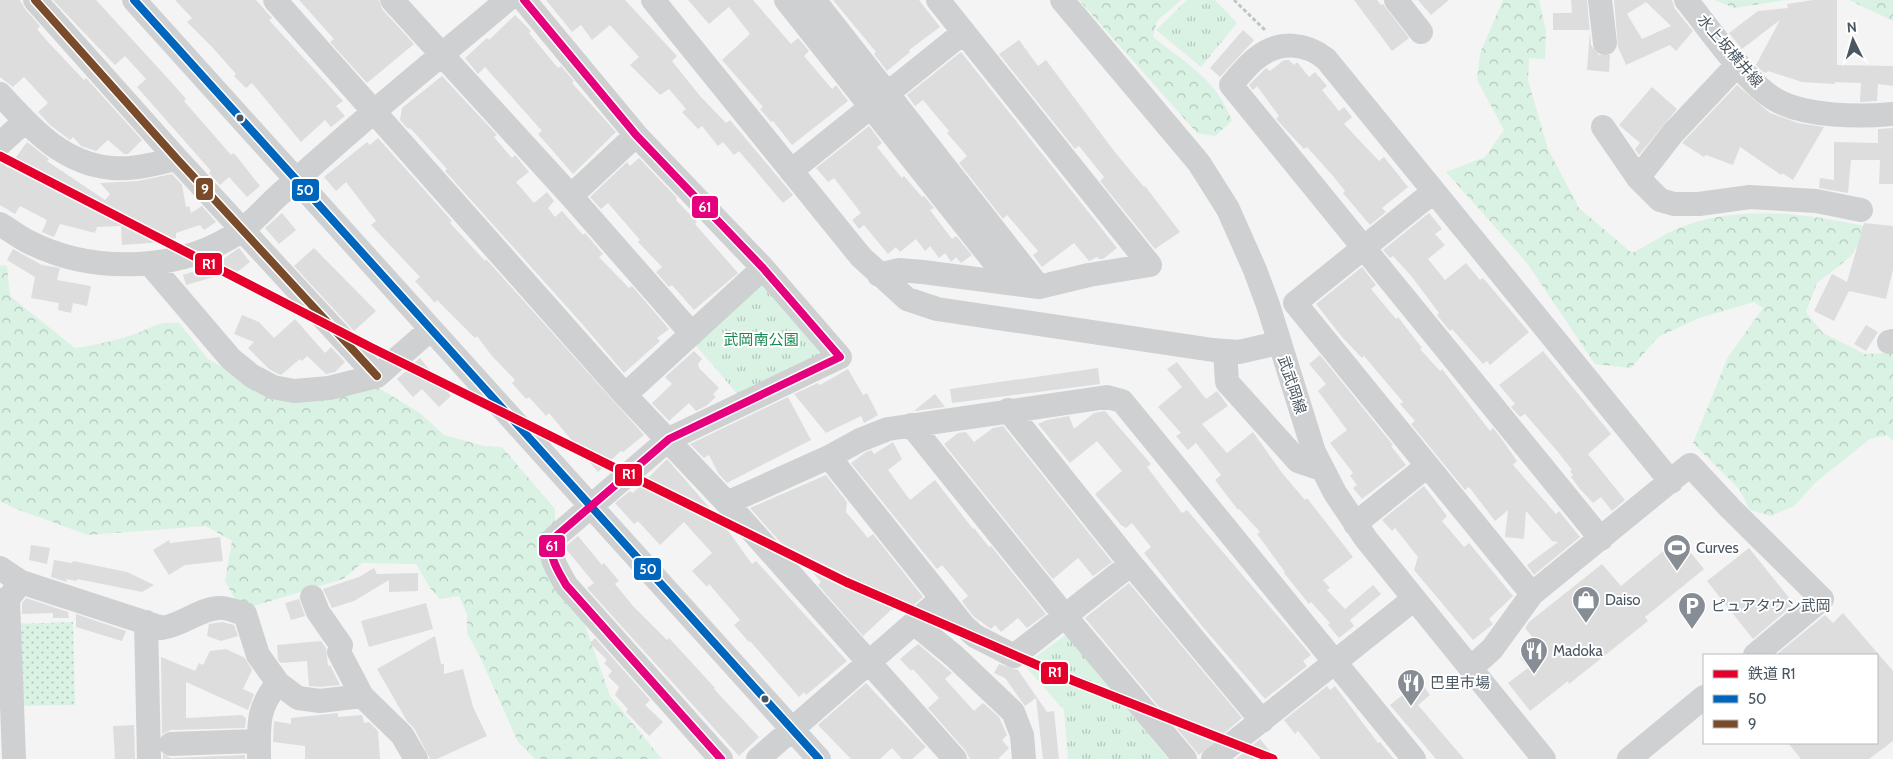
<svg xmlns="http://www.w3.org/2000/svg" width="1893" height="759" font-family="Cabin,'Noto Sans JP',sans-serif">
<defs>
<pattern id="grass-dots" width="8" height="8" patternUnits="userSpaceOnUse" patternTransform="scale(1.25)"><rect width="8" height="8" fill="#d9f2e3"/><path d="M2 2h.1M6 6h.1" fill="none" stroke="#b2c7bb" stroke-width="1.8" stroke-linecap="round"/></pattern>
<pattern id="forest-crowns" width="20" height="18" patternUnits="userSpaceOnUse" patternTransform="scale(1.25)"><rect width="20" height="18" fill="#d9f2e3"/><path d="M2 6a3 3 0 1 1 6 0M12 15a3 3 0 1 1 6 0" fill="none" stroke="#b2c7bb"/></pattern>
<pattern id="park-tufts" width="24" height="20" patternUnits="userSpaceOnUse" patternTransform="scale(1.25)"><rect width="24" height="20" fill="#d9f2e3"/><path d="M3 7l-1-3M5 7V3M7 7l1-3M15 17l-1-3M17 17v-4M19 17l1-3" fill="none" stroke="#b2c7bb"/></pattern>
</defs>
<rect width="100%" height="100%" fill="#f4f4f4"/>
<path fill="url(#grass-dots)" d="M73 622 75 705 15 706 13 624Z"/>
<path fill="url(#forest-crowns)" d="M1079 0H1181L1157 21 1153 37C1186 63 1217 80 1232 121L1215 136 1197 133Z
M1503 0H1539L1546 31 1545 59 1529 58 1528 80 1548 149 1579 208 1632 253C1650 244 1668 231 1687 225 1747 204 1809 215 1870 227L1850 257 1817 283 1806 312 1823 333 1865 354 1893 353V441L1887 435 1870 439 1816 482 1794 506 1771 516 1750 510 1739 489 1693 443 1728 357 1763 308 1754 302 1699 318 1658 337 1631 368 1595 364 1527 263 1446 172 1485 157 1504 130 1477 80 1480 53Z
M1715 0H1786L1734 8Z
M1849 0H1893V21Z
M0 265 7 266 10 296 75 348C96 345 118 340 138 333 158 325 156 322 179 323L208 359 252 384 377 387 420 413 444 435 484 446 502 447 555 509V526L583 619 610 696 662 759H535L518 742 480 657 467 633V614L459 596 440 599 430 588 416 564 362 563 343 579 241 610 225 581 232 541 206 526 88 535 14 508 0 501Z"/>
<path fill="url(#park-tufts)" d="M1187 0H1215L1237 23 1201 67 1156 30Z
M760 282 828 350 740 397 692 341Z
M1067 634 1168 759H1068L1064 710 1024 665Z"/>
<path fill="#ddddde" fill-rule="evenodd" d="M0 0H20L25 9 40 26 37 29 48 42 84 80 86 78 142 140 128 154H124L108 140 96 151 81 146 73 137 70 140 50 125 38 112 48 103 24 77 13 87 0 77Z
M53 0H96L172 83 186 99 184 101 231 155 234 153 260 186 247 197 229 177 220 185 209 173 211 171 137 87 146 79 125 56 115 65Z
M175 0H256L272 18 269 20 343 101 336 106 345 116 331 127 325 120 301 142 252 83 246 88 234 76 236 74 213 48 187 22 192 18Z
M299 0H379L382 9 414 44 367 83 330 42 334 39Z
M546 0H625L677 56 672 61 700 96 726 123 730 120 793 195 783 203 739 151 734 155 723 142 718 146 702 126 698 129 682 112 686 109 669 89 660 95 630 65 639 57 610 25 592 40 581 25 572 32Z
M688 0H753L791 44 798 38 809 51 804 56 832 89 836 85 848 101 792 145 773 121 771 122 760 109 763 107 722 60 750 34 729 7 709 24Z
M833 0H919L940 27 909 50 910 52 887 71 874 54 876 52Z
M1354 0H1377L1381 5 1383 4 1409 38 1392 51Z
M1418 0H1449L1431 15Z
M1571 0H1587L1591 45 1599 55H1610L1609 72 1587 70 1590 30H1553V13H1572Z
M1614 0H1672L1675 9 1693 31 1676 51 1670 45 1626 65 1618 47ZM1646 2 1671 26 1642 39 1627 14Z
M1813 0H1837V65L1893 66V86L1878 84 1877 101 1860 102 1861 83 1835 82V84L1802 82 1768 71 1766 73 1762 71 1756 65 1780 20 1742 49 1729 33 1758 11 1788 8 1787 4Z
M515 15 531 31 529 33 558 68 561 66 574 81 572 83 616 132 573 174 538 134 542 131 485 67 478 74 465 58 487 38 489 40Z
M1243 30 1254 40 1220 77 1210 68Z
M1019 40 1038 66 1046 60 1114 151 1144 187 1145 186 1180 232 1155 249 1100 181 1104 177 1079 146 1075 149 999 54Z
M961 52 1117 248 1103 259H1099L1097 257 1089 261 1074 243 1042 267 1033 255 1038 251 1007 215 1003 219 959 163 967 156 947 133 949 131 923 100 915 106 907 95Z
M1284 60H1289L1294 65 1297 62 1309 77 1315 72 1327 86 1322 90 1339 111 1344 107 1352 117 1344 124 1379 161 1384 157 1408 187 1382 208 1386 212 1370 225 1343 193 1345 191 1333 176 1307 147 1304 149 1276 119 1279 116 1257 86 1253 90 1249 85 1266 68 1270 71Z
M442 76 497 135 494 137 512 158 515 155 529 172 516 182 534 203 547 192 554 201 548 208 555 217 562 211 583 235 585 233 603 254 599 257 629 288 632 286 669 329 657 338 660 341 624 373 584 326 445 171 447 169 411 129 407 128 400 120 402 108Z
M1737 85 1770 113 1798 123 1824 127 1793 180 1782 173 1781 175 1740 147 1733 165 1706 155 1704 157 1682 143Z
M1652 87 1677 109 1639 155 1635 149 1640 143 1619 125Z
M869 126 882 143 877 147 902 178 904 176 922 197 924 196 934 208 930 210 952 239 956 236 972 255 961 263 956 257 951 262 945 253 939 258 930 246 925 251 916 239 900 252 896 247 888 254 864 225 859 229 852 220 861 213 834 178 828 182 816 168Z
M1893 128V184H1879L1880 160H1851L1848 193 1819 188 1820 178 1834 180V142L1878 143V129Z
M378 138 452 221 450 223 485 261 486 259 644 435 623 452 621 451 598 472 549 413 546 416 529 397 526 399 512 383 515 380 492 356 477 336 475 338 437 300 435 303 415 281 420 277 371 225 376 221 346 182 336 191 324 177 367 142 370 145Z
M27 142 49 159 47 161 105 200 110 194 100 183 138 181 172 174 182 185 186 207 189 206 191 213 202 206 216 222 204 230 200 225 176 233V238L151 243 122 245 121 226 97 227 95 233 60 224 54 237 42 232 47 220 20 206 15 214 0 205V160L8 168Z
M639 158 677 198 676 200 697 222 695 224 738 273 694 310 672 285 669 287 656 272 662 267 638 242 640 240 608 203 601 209 590 197 627 162 630 166Z
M282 213 296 230 279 244 265 228Z
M1429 213 1442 229 1435 234 1445 245 1428 259 1445 280 1466 263 1480 280 1483 278 1529 332 1490 365 1487 361 1483 364 1452 329 1450 331 1437 315 1439 313 1412 277 1393 256 1390 258 1383 250Z
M1864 223 1893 226V269L1886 299 1849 291 1834 321 1814 311 1832 274 1847 282Z
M239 248 250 262 228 279 224 274 186 285 183 275 216 264Z
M314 248 376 311 354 331 294 266Z
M13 249 42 265 60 268 57 280 91 286 87 306 73 303 71 313 58 310 59 303 31 298 35 277 7 260Z
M1362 267 1376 285 1371 289 1396 319 1398 317 1422 348 1420 349 1440 371 1442 369 1490 431 1493 428 1501 438 1517 461 1513 465 1556 514 1559 511 1580 537 1534 575 1527 565 1558 542 1552 541 1526 511 1524 539 1505 537 1508 510 1495 521 1469 487 1465 490 1411 424 1415 421 1400 404 1403 402 1364 356 1362 358 1342 337 1316 304Z
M242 315 259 322 274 338 295 319 325 353 331 347 345 362 335 372 326 374 307 356 302 361 300 359 281 375 278 374 269 369 248 348 254 342 234 334Z
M1866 325 1878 332 1866 351 1854 344Z
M694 351 702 359 698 364 699 368 719 388 713 394 716 397 706 406 696 411 689 403 669 421 652 403 672 384 665 377Z
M1543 351 1611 434 1588 454 1625 500 1612 511 1601 497 1593 503 1580 489 1571 477 1573 475 1570 471 1572 470 1558 452 1525 414 1520 417 1511 407 1515 404 1499 385Z
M1320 355 1393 445 1391 446 1406 465 1362 499 1353 488 1357 485 1350 476 1353 473 1330 443 1347 430 1318 391 1326 384 1309 364Z
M420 358 451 396 439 407 422 389 413 397 397 379Z
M1177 362 1206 399 1217 391 1228 406 1202 424 1227 453 1253 432 1282 473 1305 500 1307 498 1353 557 1323 580 1330 588 1327 590 1345 609 1373 585 1381 594 1350 620 1354 626 1339 638 1328 625 1330 623 1311 602 1309 604 1284 573 1285 572 1257 534 1260 532 1239 509 1238 510 1215 480 1221 475 1196 443 1188 450 1176 436 1181 433 1158 407 1182 387 1167 369Z
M1098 368 1100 384 952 403 950 389Z
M848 369 863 395 867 393 878 415 864 423 861 416 826 433 794 394 818 383 820 385Z
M935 394 945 407 914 411Z
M788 397 811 440 727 483 718 473 709 455 704 458 690 444Z
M1105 411 1151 464 1147 467 1182 513 1187 510 1311 655 1303 661 1307 666 1265 699 1202 626 1144 553 1151 547 1132 523 1126 528 1121 525 1095 494 1122 471 1097 441 1070 463 1038 424 1047 420 1069 416 1074 429 1094 413Z
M1003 426 1112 562 1093 576 1078 558 1053 579 1051 577 944 444 958 433 966 432 974 442 993 428Z
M893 442 902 459 888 470 910 500 935 480 973 529 974 528 989 547 991 546 1046 614 1027 628 1018 618 1001 632 995 625 991 629 973 616 962 601 968 596 942 565 937 569 851 463 866 452 871 450 874 454Z
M667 459 721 521 752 564 756 561 847 661 806 695 804 692 799 697 750 641 749 642 734 625 740 620 709 584 707 587 692 571 712 553 684 522 660 545 638 521 634 524 615 503 630 491 633 493Z
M826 475 847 502 846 512 868 538 873 534 923 597 910 608 891 610 863 636 818 585 821 582 802 560 799 563 750 508Z
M1424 486 1447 516 1442 521 1464 547 1469 543 1513 596 1489 619 1493 624 1473 640 1414 570 1418 557 1395 528 1392 531 1382 520Z
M578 536 602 565 604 563 619 581 615 584 633 606 667 640 669 638 682 652 715 688 714 689 759 737 739 756 587 588 594 583 566 549V546Z
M220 537 223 561 185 565 169 575 153 550 169 540 170 543Z
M1679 538 1704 569 1645 617 1648 621 1569 684 1568 681 1530 711 1508 683 1528 668 1520 658 1538 644 1525 628 1529 622 1602 564 1621 586Z
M31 545 50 548 47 564 29 560Z
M1749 548 1794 604 1753 639 1707 581Z
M54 560 72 563 73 561 127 572 154 585 142 592 77 579V581L66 579 67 582 51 577Z
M374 568 377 574 418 573V591L389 592V580L354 601 332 608 323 589 359 577Z
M1129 583 1242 718 1199 755 1085 618Z
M26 598 68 612 69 618H53V613L22 614V603Z
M299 599 305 616 291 620 285 603Z
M426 603 433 629 369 647 361 621Z
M1843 613 1893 671V741L1869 759H1801L1788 743H1877V655H1776L1825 615 1833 623Z
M76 614 126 631 122 641 76 627Z
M222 622 234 625 238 636 221 641 207 636 209 624Z
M435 636 441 664H444V674L463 669 473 707 487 736 437 759H430L414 728 407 721 377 669Z
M595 638 650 700 645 705 663 722 649 736 626 712 628 709 615 695 619 687 608 676 612 671 604 663 607 660 590 643Z
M321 641 326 648 328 666 330 665 340 685 320 687 309 686 307 661 281 663 278 660 277 645Z
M918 644 952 673 945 679 974 711 983 703 999 717 1007 735 1002 740 1009 748 998 759H970L965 750 928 708 939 698 913 669 911 671 900 659Z
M226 649 245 658 252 670 243 689 254 694 248 710 186 682V718L242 715 246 718 245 728 171 730 162 734 161 657 195 671 199 663 203 665 210 651Z
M999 664 1018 670 1047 712 1054 711 1059 759H1043L1036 698 1025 706 1005 678 994 673Z
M1420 681 1430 695 1418 705 1464 759H1436L1390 705Z
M866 683 926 747 912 759H902L892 748 880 759H851L818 725Z
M1327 686 1330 690 1335 686 1378 743 1380 742 1394 759H1321L1298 731 1295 734 1284 720Z
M338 713V717L362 715 364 723 369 722 378 731 380 759H305V746L273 742 274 721 291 724V718Z
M134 725 135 759H115L113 726Z
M1260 739 1276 759H1236Z
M163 754 171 758 245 755V759H163Z"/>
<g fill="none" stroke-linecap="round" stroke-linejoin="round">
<path stroke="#bcc7c4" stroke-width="3" stroke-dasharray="4 2.5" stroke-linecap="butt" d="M1234 0 1266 31"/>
<path stroke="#ced0d2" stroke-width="24" d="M35 0 177 159 377 376
M134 0 819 759
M275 0 625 395 727 503 829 457
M392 0 571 196 692 334
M524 0 636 135 763 268 840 357 669 439 554 538C547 555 557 569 566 585L721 759
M653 0 861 257 907 299 937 309 1213 350 1239 352 1278 343
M786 0 1011 283
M814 0 1039 287
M1062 0 1199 163 1228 209 1255 270 1268 305 1314 452 1335 493 1366 539 1544 759
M1396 0 1421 32
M1600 0 1605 43
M1686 0C1709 28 1745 82 1776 100 1806 117 1860 117 1893 114
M0 94C31 128 63 164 112 168 134 170 156 163 177 159
M1603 127 1638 178 1660 200 1674 204H1699L1750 197 1816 201 1861 210
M0 144 25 121
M791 171 964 32
M1638 178 1673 133 1738 64
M1433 192 1295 303 1532 594
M571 196 636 135
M0 224C10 230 19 237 29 242 94 275 185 272 243 229 256 219 267 206 279 195 302 175 324 155 347 135 399 89 454 45 507 0
M149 263 231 359 252 376 273 387 294 391 329 388 377 376 431 329
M879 275 899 270 923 272 1039 287 1089 275 1150 265 938 0
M1889 342 1893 341
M1225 351 1227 382 1298 461 1322 469
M625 395 763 268
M1008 410 1131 564 1014 656 975 636 963 625 829 457 860 440 888 429 1107 397 1122 401 1414 759
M911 425 1065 616 1185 759
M727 503 955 759
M1355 524 1427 466
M1601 539 1231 85C1239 76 1248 64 1258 57 1280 40 1306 43 1326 59L1671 482
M1131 564 1262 721
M0 568 21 582
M312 597 318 612 341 645 339 652 362 696
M8 599 14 759
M0 600 8 599 21 582 162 628C182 625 200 609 218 608 226 607 237 612 245 614L258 655 278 683 298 698 320 701 362 696 402 735 416 759
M940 600 914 623 954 656 1013 712 1022 735 1024 759
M146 622 149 759
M1471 668 1492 649 1532 594 1690 465 1730 508 1822 599 1755 655
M171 744 259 741
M259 759C259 726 256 709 278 683
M758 759 914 623
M1213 759 1414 599
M1629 759 1704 697"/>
<defs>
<path id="bus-1" d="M134 0 819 759"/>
<path id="bus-2" d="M35 0 177 159 377 376"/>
<path id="bus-3" d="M524 0 636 135 763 268 840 357 669 439 554 538C547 555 557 569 566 585L721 759"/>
</defs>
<use href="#bus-1" stroke="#fff" stroke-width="11"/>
<use href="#bus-2" stroke="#fff" stroke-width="11"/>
<use href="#bus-3" stroke="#fff" stroke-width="11"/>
<use href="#bus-1" stroke="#0065bd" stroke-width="8"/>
<use href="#bus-2" stroke="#7a4b2a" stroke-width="8"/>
<use href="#bus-3" stroke="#e5007d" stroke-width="8"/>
<defs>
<path id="rail-1" d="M0 156 372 348 846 582 1074 681 1273 759"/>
</defs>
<use href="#rail-1" stroke="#fff" stroke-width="12"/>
<use href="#rail-1" stroke="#e4002b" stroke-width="9"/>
</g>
<defs>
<symbol id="stadium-pin" viewBox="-11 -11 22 30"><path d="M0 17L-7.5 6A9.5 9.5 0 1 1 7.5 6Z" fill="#868d94" stroke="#fff"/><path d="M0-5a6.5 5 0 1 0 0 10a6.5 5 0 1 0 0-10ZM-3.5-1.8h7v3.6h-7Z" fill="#fff"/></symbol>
<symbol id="shop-pin" viewBox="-11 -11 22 30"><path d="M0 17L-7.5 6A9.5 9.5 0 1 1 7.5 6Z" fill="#868d94" stroke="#fff"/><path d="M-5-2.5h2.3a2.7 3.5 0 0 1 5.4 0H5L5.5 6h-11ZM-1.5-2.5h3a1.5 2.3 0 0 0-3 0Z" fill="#fff"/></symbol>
<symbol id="parking-pin" viewBox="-11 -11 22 30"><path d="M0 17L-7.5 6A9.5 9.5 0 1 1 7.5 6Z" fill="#868d94" stroke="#fff"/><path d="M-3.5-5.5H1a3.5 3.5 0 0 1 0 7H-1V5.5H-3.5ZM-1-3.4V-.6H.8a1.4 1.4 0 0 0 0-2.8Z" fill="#fff"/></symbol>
<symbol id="restaurant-pin" viewBox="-11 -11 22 30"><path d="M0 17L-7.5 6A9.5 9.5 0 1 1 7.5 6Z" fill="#868d94" stroke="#fff"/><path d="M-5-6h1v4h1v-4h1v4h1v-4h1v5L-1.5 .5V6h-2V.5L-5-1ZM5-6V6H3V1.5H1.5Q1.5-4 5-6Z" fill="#fff"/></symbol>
</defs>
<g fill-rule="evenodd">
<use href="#stadium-pin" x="1661" y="532" width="32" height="43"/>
<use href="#shop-pin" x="1570" y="584" width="32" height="43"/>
<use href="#parking-pin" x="1676" y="590" width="32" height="43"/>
<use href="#restaurant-pin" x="1518" y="635" width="32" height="43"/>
<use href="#restaurant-pin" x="1395" y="667" width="32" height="43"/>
</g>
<g fill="#4a5661" stroke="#fff" stroke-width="2">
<circle cx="240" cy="118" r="4.5"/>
<circle cx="765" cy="699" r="4.5"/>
</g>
<g text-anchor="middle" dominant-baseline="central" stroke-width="4" stroke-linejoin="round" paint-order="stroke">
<g font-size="15" fill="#4a5661" stroke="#fff">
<text transform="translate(1730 51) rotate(49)">水上坂横井線</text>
<text transform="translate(1292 385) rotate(72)">武武岡線</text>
</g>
<g font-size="15" fill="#17864f" stroke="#fff">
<text x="761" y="340">武岡南公園</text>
</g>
<g font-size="15" fill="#4a5661" stroke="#fff" text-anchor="start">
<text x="1696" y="548">Curves</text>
<text x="1605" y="600">Daiso</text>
<text x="1711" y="606">ピュアタウン武岡</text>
<text x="1553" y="651">Madoka</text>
<text x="1430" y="683">巴里市場</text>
</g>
</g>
<g stroke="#fff" stroke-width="2">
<rect x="195" y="177" width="19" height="24" rx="5" fill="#7a4b2a"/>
<rect x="291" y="178" width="29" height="24" rx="5" fill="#0065bd"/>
<rect x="691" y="195" width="28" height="24" rx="5" fill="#e5007d"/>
<rect x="194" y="252" width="29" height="24" rx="5" fill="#e4002b"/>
<rect x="614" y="463" width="29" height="24" rx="5" fill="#e4002b"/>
<rect x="538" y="534" width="28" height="24" rx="5" fill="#e5007d"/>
<rect x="633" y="557" width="29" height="24" rx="5" fill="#0065bd"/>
<rect x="1040" y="661" width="29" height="24" rx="5" fill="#e4002b"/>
</g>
<g font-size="14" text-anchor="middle" font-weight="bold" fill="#fff">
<text x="205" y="194">9</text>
<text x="305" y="195">50</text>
<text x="705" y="212">61</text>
<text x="209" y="269">R1</text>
<text x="629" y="479">R1</text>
<text x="552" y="551">61</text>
<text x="648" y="574">50</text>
<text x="1055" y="677">R1</text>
</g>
<rect x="1703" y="654" width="175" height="90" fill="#ffffff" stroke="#b7bbc0"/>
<rect x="1713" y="670" width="25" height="8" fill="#e4002b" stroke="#b7bbc0"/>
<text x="1748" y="679" font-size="15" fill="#4a5661">鉄道 R1</text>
<rect x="1713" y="695" width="25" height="8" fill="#0065bd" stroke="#b7bbc0"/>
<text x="1748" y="704" font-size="15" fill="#4a5661">50</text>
<rect x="1713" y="720" width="25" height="8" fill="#7a4b2a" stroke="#b7bbc0"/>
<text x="1748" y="729" font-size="15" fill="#4a5661">9</text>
<g transform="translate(1853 40) rotate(355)" stroke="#ffffff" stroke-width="4" paint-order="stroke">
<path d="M0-4L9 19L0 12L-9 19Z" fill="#4a5661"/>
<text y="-8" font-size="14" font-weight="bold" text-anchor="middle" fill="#4a5661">N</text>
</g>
</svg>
